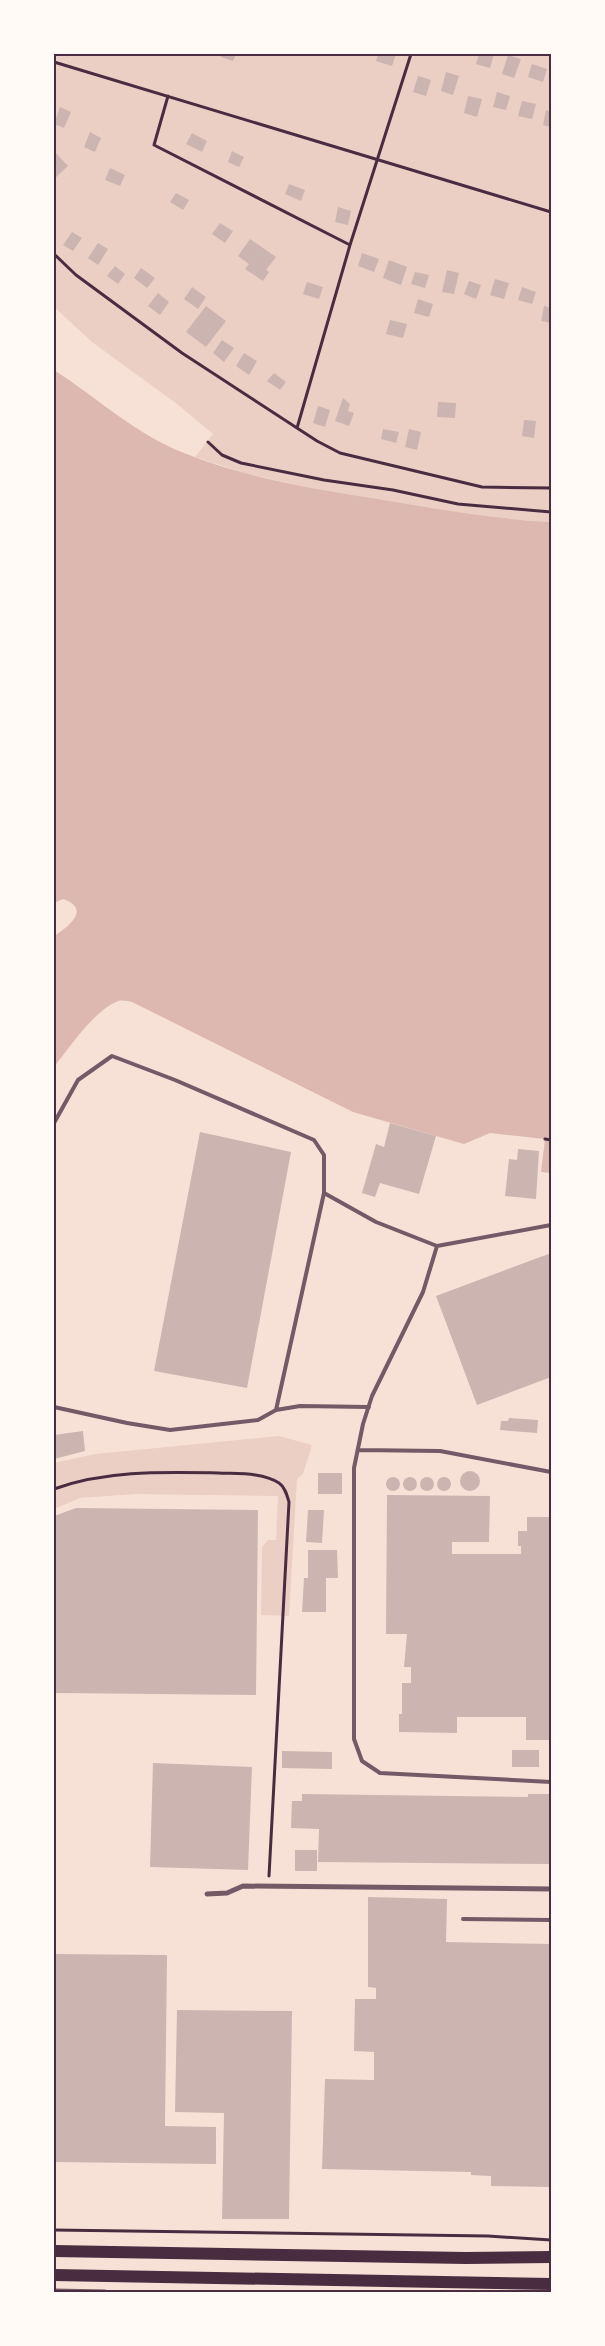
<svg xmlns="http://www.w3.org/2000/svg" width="605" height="2346" font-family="'Noto Sans',sans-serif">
<rect width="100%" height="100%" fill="#f7e1d7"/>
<path fill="#ebcfc5" d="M54 54H551V522L478 517 314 489 248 474 195 457 213 434 177 404 92 342 54 307Z
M279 1436 312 1445 303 1474 297 1479 289 1616 261 1615 262 1547 268 1540H276L278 1496 135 1494 80 1498 54 1509V1463L95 1454Z"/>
<path fill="#dcb8b0" d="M54 370C96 397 137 435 184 453 244 477 308 488 371 498 431 508 490 519 551 522V1173L541 1172 545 1139 490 1133 464 1144 353 1112 132 1002C127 1001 121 999 116 1002 93 1012 69 1048 54 1067V936C68 927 92 909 63 899L54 903Z"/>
<path fill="#ccb4b1" d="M222 54H236L233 61 221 57Z
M378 54H396L392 66 376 61Z
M479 54H494L490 68 476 64Z
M508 55 521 59 514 78 502 74Z
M532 64 547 69 543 82 528 77Z
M446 72 459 76 453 95 441 91Z
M418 76 431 80 426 96 413 92Z
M497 92 510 96 506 110 493 107Z
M468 96 482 99 477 117 464 113Z
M522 101 536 104 532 119 518 116Z
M60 107 71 112 64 128 54 124Z
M546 110 551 112V127L543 125Z
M90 132 101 138 95 152 84 147Z
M192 133 207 141 202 152 186 144Z
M54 151 68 166 54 179Z
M232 151 244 157 239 167 228 162Z
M110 168 125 175 120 186 105 180Z
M289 184 305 190 301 201 285 194Z
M176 193 189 200 183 210 170 202Z
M338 207 351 211 348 225 335 222Z
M220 223 233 231 225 243 212 234Z
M72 232 82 238 73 251 63 245Z
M250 239 276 257 266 270 269 272 263 281 245 269 249 264 238 256Z
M98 243 108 249 98 265 88 258Z
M362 253 379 259 374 272 358 266Z
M389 260 407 267 401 285 383 278Z
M115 266 125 274 118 284 107 276Z
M141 268 155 278 147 288 134 278Z
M447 270 459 273 454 294 442 292Z
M415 272 429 275 425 288 411 284Z
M495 279 509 283 504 299 490 295Z
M469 281 481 285 476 299 464 294Z
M307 282 323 287 319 299 303 294Z
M192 287 206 297 198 309 184 299Z
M522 287 536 292 532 304 518 300Z
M158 293 169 302 160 315 148 306Z
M418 299 433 304 429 317 414 313Z
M206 306 226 321 206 347 186 332Z
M544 306 551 308V323L541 321Z
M390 320 407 324 403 338 386 334Z
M222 340 234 348 224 362 213 353Z
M244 353 257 361 249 375 236 366Z
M274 373 286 382 280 390 267 381Z
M343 398 350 404 348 411 354 413 349 426 335 421Z
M438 402 456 403 455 418 437 417Z
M318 406 330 410 325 427 313 423Z
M524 420 536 421 534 438 522 436Z
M383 429 399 432 396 443 381 439Z
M409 429 421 432 417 450 405 447Z
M390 1123 436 1136 419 1194 380 1183 375 1197 362 1193 376 1144 384 1147Z
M200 1132 291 1152 247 1388 154 1371Z
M518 1149 539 1151 536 1199 505 1196 509 1159 517 1160Z
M551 1253V1377L477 1405 436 1296Z
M509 1418 538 1420 537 1433 500 1430 501 1421H508Z
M83 1431 85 1451 54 1459V1435Z
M460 1481a10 10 0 1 1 20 0a10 10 0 1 1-20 0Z
M318 1473H342V1494H318Z
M403 1484a7 7 0 1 1 14 0a7 7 0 1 1-14 0Z
M437 1484a7 7 0 1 1 14 0a7 7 0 1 1-14 0Z
M420 1484a7 7 0 1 1 14 0a7 7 0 1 1-14 0Z
M386 1484a7 7 0 1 1 14 0a7 7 0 1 1-14 0Z
M387 1495 490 1496 489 1542H452V1554H521V1546H518V1531H527V1517H551V1740H526V1717H457V1733L399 1732V1714H402V1683H411V1667H404L407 1634H386Z
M76 1508 258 1510 256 1695 54 1693V1516Z
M308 1510H324L322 1543 306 1542Z
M308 1550H337L338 1578H326V1612H302L304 1578H308Z
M512 1750H539V1767H512Z
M282 1751 332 1752V1769L282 1768Z
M153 1763 252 1767 248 1870 150 1867Z
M302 1794 528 1797V1794H551V1864L318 1862 319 1829 291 1828 292 1801H302Z
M295 1850H317V1871H295Z
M368 1897 447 1899 446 1942 551 1944V2187L491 2186V2176L471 2175V2172L322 2169 325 2079 374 2080V2052L354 2051 355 1999H376V1988L368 1987Z
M54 1954 167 1955 165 2126 216 2127V2164L54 2162Z
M177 2010 292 2011 289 2219H222L224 2113 175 2112Z"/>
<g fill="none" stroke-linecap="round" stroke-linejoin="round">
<path stroke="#4a2c40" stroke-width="3" d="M54 62 551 212
M168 96 154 145 350 245
M54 254 76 275 182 353 317 441 340 453 482 487 551 488
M297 428 350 245 411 54
M208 442 222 455 241 463 324 480 393 490 458 504 551 512
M545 1139 551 1140
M54 1489C106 1470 163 1472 218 1473 237 1474 262 1472 279 1483 285 1487 287 1495 289 1502L269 1876
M54 2230 488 2236 551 2240"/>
<path stroke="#755966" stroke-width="4" d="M54 1123 78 1080 112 1056 175 1080 314 1140 324 1155V1193L376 1222 437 1246 551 1225
M437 1246 423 1292 372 1396 363 1424 354 1468V1739L362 1761 380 1773 551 1782
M54 1407 127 1423 170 1430 258 1420 276 1410 300 1406 369 1407
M276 1410 324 1193
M358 1450 440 1451 551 1472
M463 1919 551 1920"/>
<path stroke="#755966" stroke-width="5" d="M207 1894 227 1893 243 1886 551 1889
M54 2291 105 2292"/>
<path stroke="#4a2c40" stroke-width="12" d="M54 2251 466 2258 551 2257
M54 2275 551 2284"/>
</g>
<rect width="605" height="2346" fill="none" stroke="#fffaf5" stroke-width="110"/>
<rect x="55" y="55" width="495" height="2236" fill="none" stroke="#4a2c40" stroke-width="2"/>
</svg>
